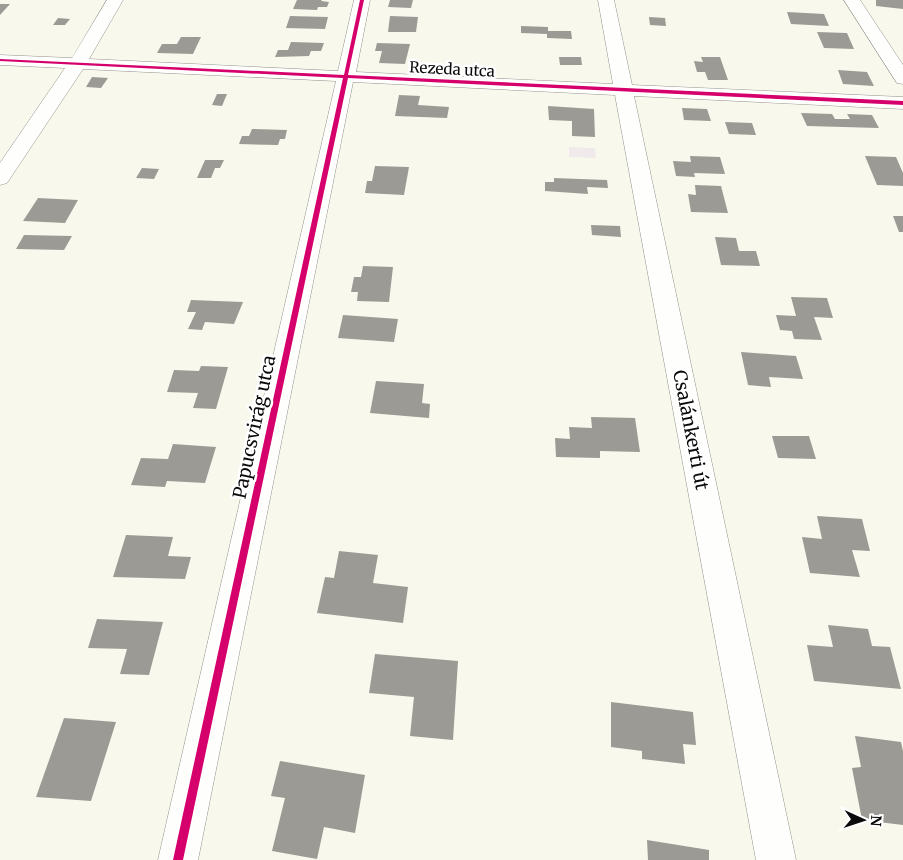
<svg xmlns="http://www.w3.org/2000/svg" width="903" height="860" font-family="Merriweather,serif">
<rect width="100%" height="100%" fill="#f9f8ed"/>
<path fill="#f1eaeb" d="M569 147 595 148 596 158 569 157Z"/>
<path fill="#9c9a94" d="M297 0H322L321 1 329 2 327 7H318L317 10 293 9Z
M390 0H413L411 8 388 7Z
M876 0H903V9L876 6Z
M0 4H10L0 15Z
M787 12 824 14 829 26 791 24Z
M290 16 328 17 325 29 286 28Z
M390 16 418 17 416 32H388Z
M649 17 665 18 666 26 650 25Z
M58 18 70 19 65 25H53Z
M521 26 548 27V31H571L572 39 547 38V34L521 33Z
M817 32 847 33 854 49 824 48Z
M181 37H201L193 54 157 53 162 44H177Z
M291 42 324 43 321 51H311L309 56 275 57 278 50H288Z
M377 43 410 44 405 64 379 63 382 51H375Z
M559 57H581L582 65H560Z
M701 57H720L728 80H708L705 72H697L694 61 703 62Z
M838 70 867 72 874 86 843 84Z
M92 77 108 78 101 88 86 87Z
M217 94H227L222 106 212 105Z
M399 95 420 96 418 105 449 107 447 118 395 116Z
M548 106 594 109 595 137 572 136V121L549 120Z
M682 108 707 109 711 121 684 120Z
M801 113 832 114 835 119H850L847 114 872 115 879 128 807 126Z
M725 122 752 123 756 135 729 134Z
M252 129 287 130 285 139H280L278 145 239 144 242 136H249Z
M690 156 720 157 725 174 694 173 695 177 676 176 673 161 691 162Z
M865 156 896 157 903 173V186L877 185Z
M205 160H224L220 168H215L211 178H197Z
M375 166 409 167 404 195 365 193 367 181H372Z
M142 168 159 169 154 179 136 178Z
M554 178 607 180 608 188 587 187 588 194 545 191V182H554Z
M695 185 721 186 728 213 691 212 688 194 696 195Z
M38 198 78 200 65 223 23 221Z
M893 216H903V232H899Z
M591 225 620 226 621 237 592 235Z
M24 235 72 236 64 250 16 249Z
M715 237 736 238 739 251H756L760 266 721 265Z
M363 266 393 267 389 302 357 301 358 292H351L354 277H361Z
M791 297 827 298 833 318 814 317 822 340 794 339 792 331 780 330 776 315 796 316Z
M191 300 243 302 234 324 205 322 202 330 188 329 196 312H187Z
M343 315 398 319 394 342 338 338Z
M741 352 796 356 803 379 769 377 771 387 748 385Z
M201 366 228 367 216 409 193 408 198 393 167 392 174 370 199 371Z
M376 381 424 384 422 403 430 404 429 418 370 413Z
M591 417 635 418 640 452 600 451V458L556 457 555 438 570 439 569 427 592 428Z
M772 436H809L816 459 778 458Z
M173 444 216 447 205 483 167 481 165 487 131 485 141 458 168 459Z
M817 516 862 519 870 551 852 550 860 577 810 573 802 537 822 539Z
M126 535 173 537 168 556 191 557 185 579 113 577Z
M339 551 378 555 373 583 408 587 403 623 317 613 325 577 334 578Z
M97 619 163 622 149 675 120 674 127 649 88 648Z
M828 625 868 629 872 646 890 647 901 689 814 681 807 645 833 647Z
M375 654 458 661 453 740 410 736 414 697 369 693Z
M611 702 693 712 696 745 683 744 685 764 642 759V751L611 747Z
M64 718 116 722 91 801 36 797Z
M855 736 901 742 903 751V825L862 820 852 768 861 767Z
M280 761 365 775 355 833 324 827 317 859 272 851 285 798 271 796Z
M647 840 709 850V860H648Z"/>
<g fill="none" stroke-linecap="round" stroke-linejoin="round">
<defs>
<path id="minor" d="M107 0H123L89 59 338 71 354 0H370L356 72 613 84 598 0H614L632 85 903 97V109L634 96 796 860H756L615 95 353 82 198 860H158L336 81 83 69 7 183 0 185V163L65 68 0 65V55L72 58Z
M844 0H860L903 65V84L897 83Z"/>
</defs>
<use href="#minor" stroke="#92918c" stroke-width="1"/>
<use href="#minor" fill="#fefefc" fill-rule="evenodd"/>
<defs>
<path id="cycleway" d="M360 0H364L348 75 903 101V105L348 78 183 860H173L343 78 0 61V59L344 75Z"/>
</defs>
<use href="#cycleway" stroke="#fff" stroke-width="3"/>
<use href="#cycleway" fill="#d6006c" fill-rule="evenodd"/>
</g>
<g text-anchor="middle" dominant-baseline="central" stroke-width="5" stroke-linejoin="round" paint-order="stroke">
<g font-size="15" fill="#0a0a0a" stroke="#fff">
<text transform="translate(452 69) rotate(3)">Rezeda utca</text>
</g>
<g font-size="18" fill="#0a0a0a" stroke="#fff">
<text transform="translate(254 427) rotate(-78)">Papucsvirág utca</text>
<text transform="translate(691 430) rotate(79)">Csalánkerti út</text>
</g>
</g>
<g transform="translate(863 820) rotate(93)" stroke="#ffffff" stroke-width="4" paint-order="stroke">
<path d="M0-4L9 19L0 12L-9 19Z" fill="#0a0a0a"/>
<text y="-8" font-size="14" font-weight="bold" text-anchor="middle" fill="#0a0a0a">N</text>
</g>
</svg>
